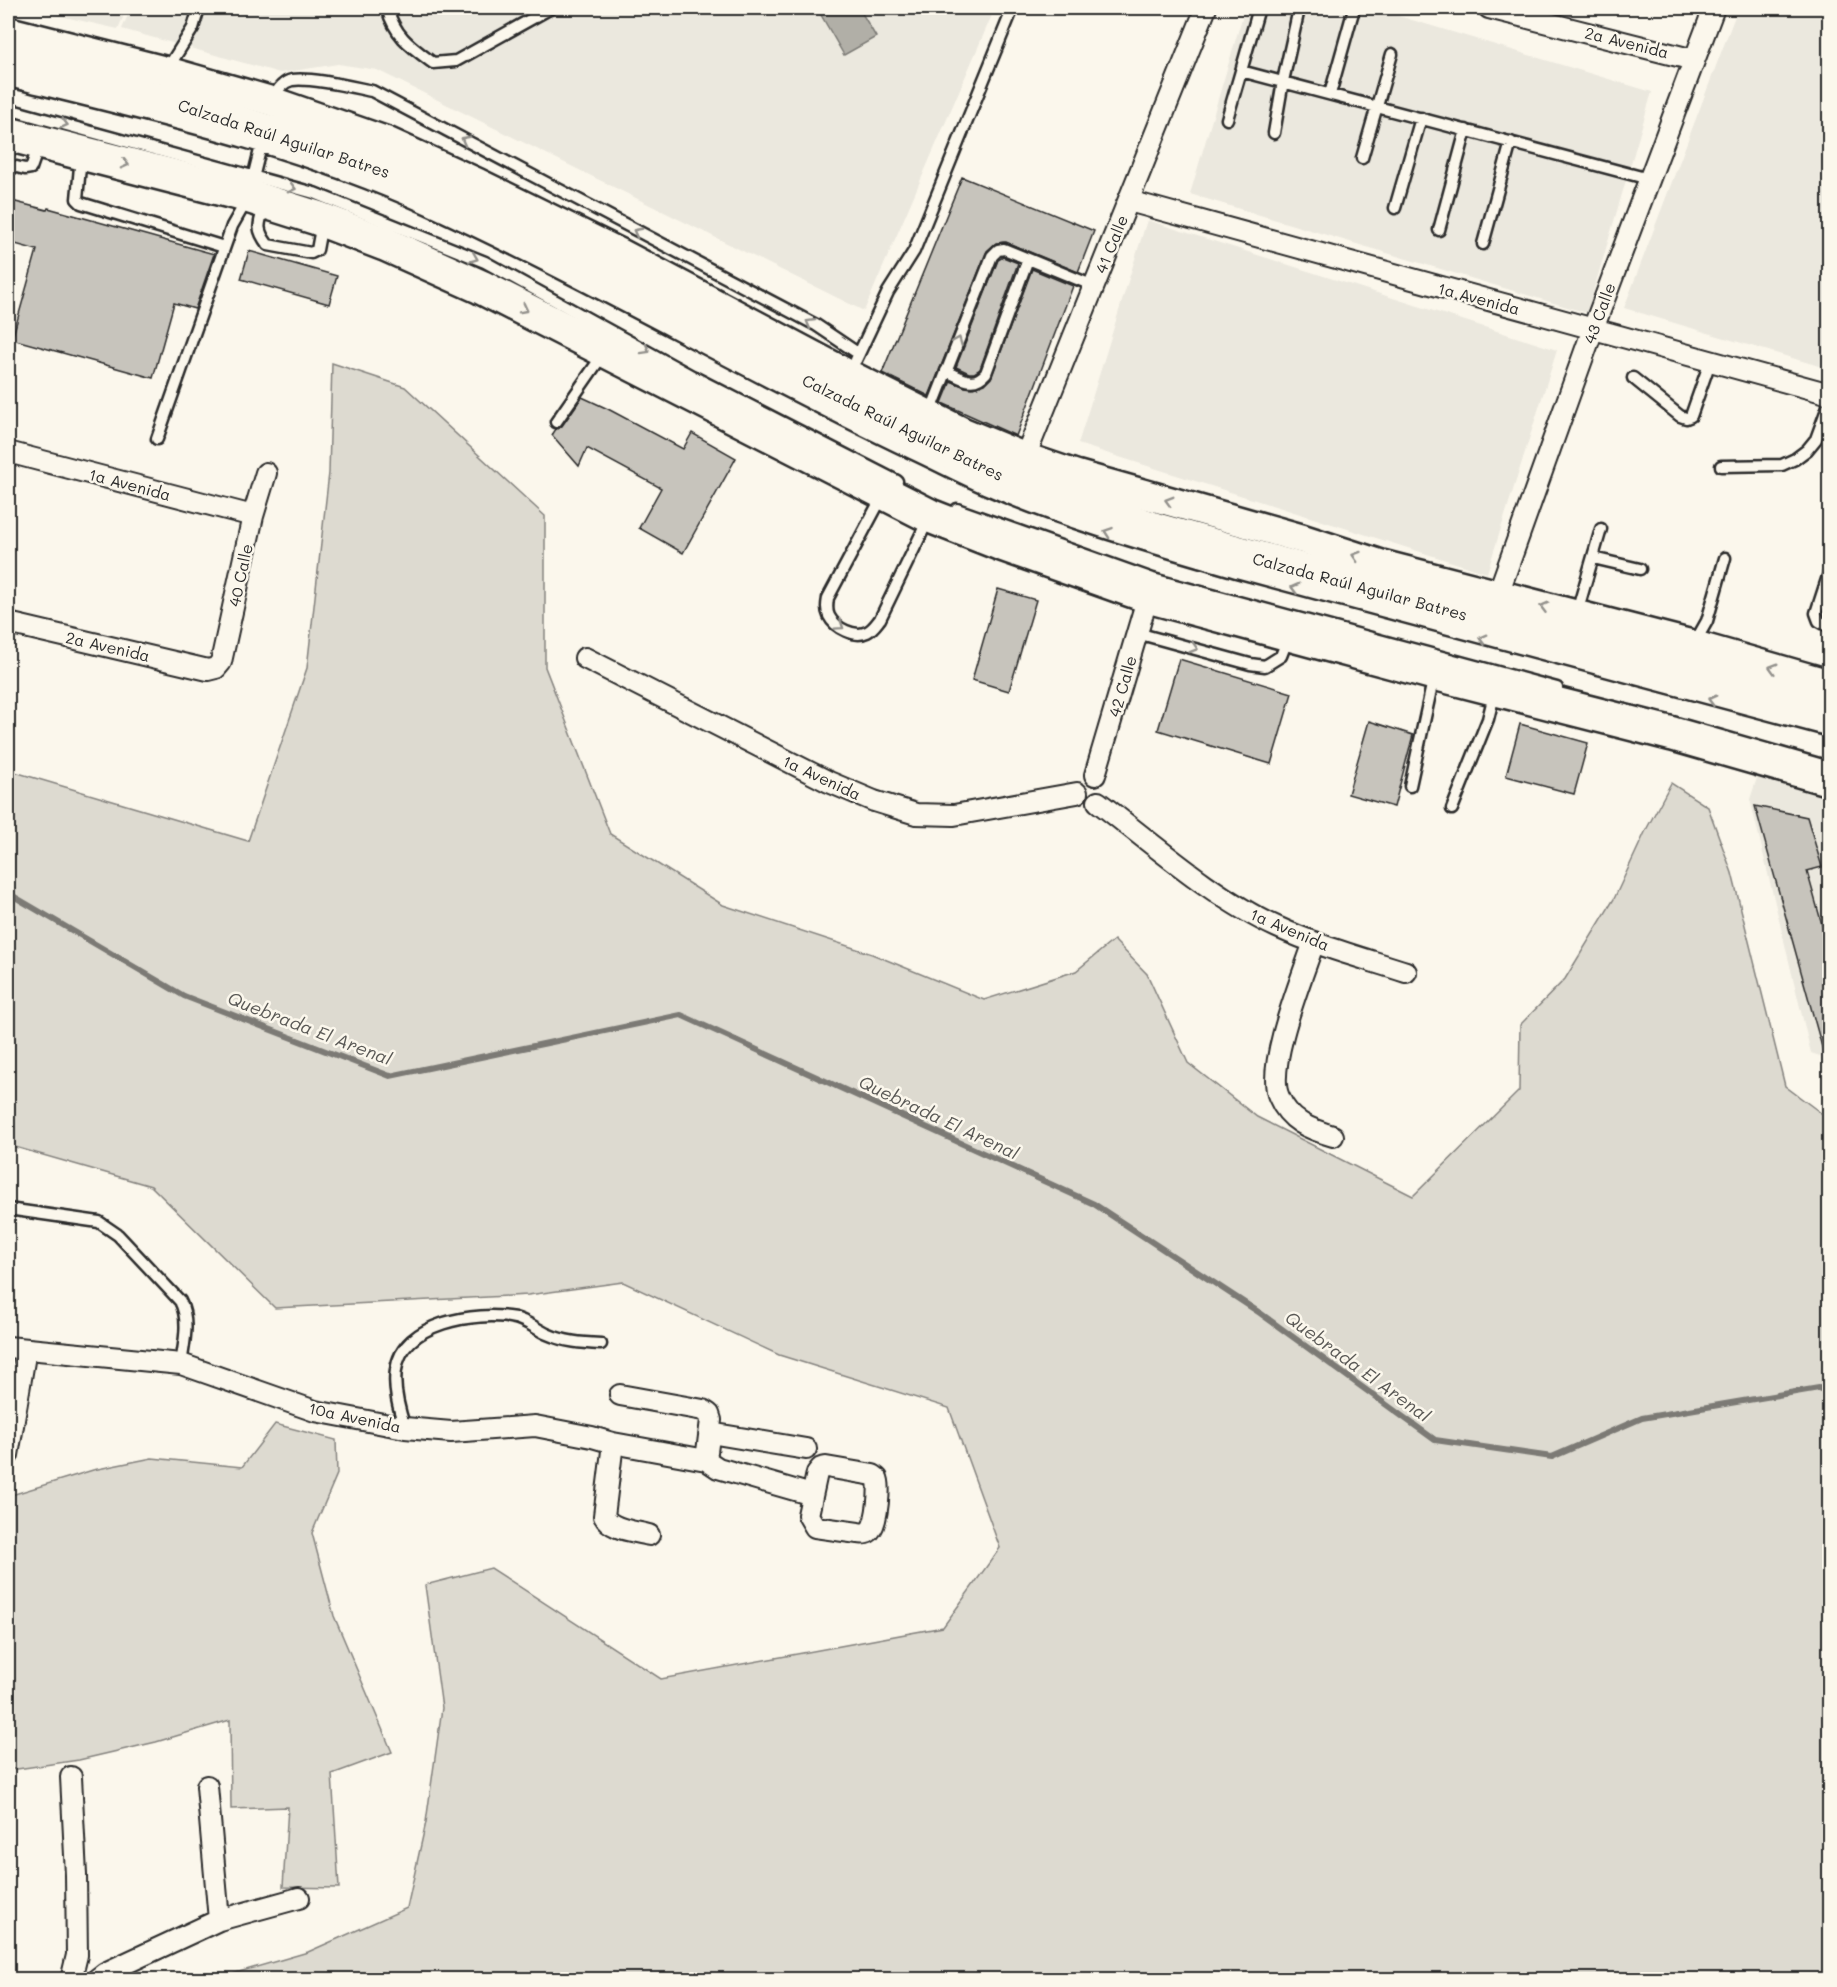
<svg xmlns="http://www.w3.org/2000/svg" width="1837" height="1987" font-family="Mali,sans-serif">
<rect width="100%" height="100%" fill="#fbf7ec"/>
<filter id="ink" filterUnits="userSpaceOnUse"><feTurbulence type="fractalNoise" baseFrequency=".0167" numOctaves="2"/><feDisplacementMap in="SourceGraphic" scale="12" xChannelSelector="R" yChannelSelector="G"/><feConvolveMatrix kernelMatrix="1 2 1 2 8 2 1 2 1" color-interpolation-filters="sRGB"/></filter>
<g filter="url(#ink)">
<path fill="#ebe8de" d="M25 8H127L118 29Z
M131 8H995L864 311 377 70 338 64 280 73 122 29Z
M1245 8H1372L1652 92 1587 313 1190 194Z
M1738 8H1829V369L1624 308Z
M1147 220 1557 350 1487 573 1078 444Z
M1763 760 1829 783V1059L1811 1053 1750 799Z"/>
<path fill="#dddad0" stroke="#84827e" stroke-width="1.5" d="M332 363 405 387 545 516V667L610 834 723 905 872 954 984 1000 1076 971 1114 940 1147 974 1188 1063 1257 1117 1413 1196 1519 1091 1520 1025 1565 979 1614 899 1646 830 1671 783 1708 807 1732 873 1785 1086 1829 1119V1979H215L308 1952 407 1908 426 1822 442 1708 425 1585 491 1568 661 1679 943 1627 1000 1548 949 1408 779 1355 623 1282 528 1295 275 1308 151 1186 8 1145V770L248 841 307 668 329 473Z
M275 1424 336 1440 337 1474 312 1533 334 1616 392 1752 332 1774 339 1888 283 1887 288 1807 231 1809 230 1720 156 1742 79 1760 17 1769H8V1496L93 1470 152 1458 242 1467Z"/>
<path fill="#b1afa7" stroke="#7b7a75" stroke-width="1.5" d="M817 8H859L876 37 844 55Z"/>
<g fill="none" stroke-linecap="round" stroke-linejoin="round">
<path stroke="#7b7a75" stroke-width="6" d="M8 893 184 996 390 1076 681 1015 1094 1204 1260 1313 1435 1440 1552 1457 1642 1418 1819 1388 1830 1394"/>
</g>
<path fill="#c7c4bc" stroke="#2b2b2b" stroke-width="1.5" d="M962 177 1094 231 1078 272 1006 242 996 243 987 251 929 396 882 373Z
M8 200 47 210 48 208 214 254 195 309 174 303 153 378 12 339 37 250 8 242Z
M249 251 337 276 329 304 241 279Z
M1003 257 1018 263 980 369 974 373H969L956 367 998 260Z
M1032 269 1073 286 1016 436 942 403 951 381 965 387 973 388 985 384 991 378Z
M582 397 608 409 683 449 692 433 736 458 683 553 639 528 661 488 587 448 579 466 552 435 556 429 562 426Z
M998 589 1036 600 1009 691 972 680Z
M1179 659 1292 693 1271 764 1158 730Z
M1369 721 1413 735 1394 807 1348 794Z
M1520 724 1588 743 1574 794 1506 776Z
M1755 806 1807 817 1822 867 1807 871 1830 953V1057L1825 1058Z"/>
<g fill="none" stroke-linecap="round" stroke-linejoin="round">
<defs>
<path id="lane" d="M387 8C395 36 410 46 433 63L456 61 551 8
M166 71 193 28 199 8
M1241 71 1259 8
M8 81C149 116 295 148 428 209 592 284 748 376 911 453 937 465 963 479 989 490 1067 524 1154 548 1236 572L1830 731
M1330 94 1353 12
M273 99C277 90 282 82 292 80 311 77 352 87 372 91L816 325 859 354
M8 109 314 193 485 262 692 376 897 481
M1227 119 1241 71 1649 179
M1274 133 1283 81 1299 9
M81 156 77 199 81 203 224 247
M1362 158 1392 54
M8 165 25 169 31 168 39 145
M252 182 262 142
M265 205C259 224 255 228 268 245L311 253 317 250 322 223
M1395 208 1421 118
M1439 230 1466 130
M1483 244 1511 142
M856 360 888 292 914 251 1013 8
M946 371C962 378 973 388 986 373L1028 259
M1633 378 1680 416 1686 418 1691 416 1710 362
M930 413 992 256 998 250 1004 249 1094 286
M556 422 604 353
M157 439 232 226 247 200
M1721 466 1782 465 1795 459 1807 450 1816 439 1830 401
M883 495 828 598C827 604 826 610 829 616 835 628 855 638 867 632 873 629 876 624 880 619L928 520
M957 509 1153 579 1557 688
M1593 558 1640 569
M1830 570 1816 613 1819 621 1830 627
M1577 612 1601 529
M1137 633 1250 664 1265 666 1281 656 1288 638
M1694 644 1707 621 1725 558
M1410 786 1434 676
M1452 809 1488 719 1495 691
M8 1209 99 1222 118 1235 180 1301C190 1320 184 1343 181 1364
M405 1428C399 1410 393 1389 396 1370 402 1322 476 1311 515 1318 527 1321 536 1329 547 1334 565 1342 582 1343 601 1344"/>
<path id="street" d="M1489 8 1694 60
M1129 201 1830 394
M8 452 253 516
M1021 467 1206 8
M1494 605 1593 329 1714 8
M8 623 208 670 216 668 221 662 253 516 266 473
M585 658 829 782 874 801 916 814 954 815 1077 793
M1095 775 1148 596
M1098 802C1152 843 1215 899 1277 927 1318 946 1363 958 1406 972
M1314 942C1303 975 1265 1067 1279 1097 1289 1121 1309 1129 1333 1136
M8 1347 181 1364 315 1411 405 1428 451 1432 535 1426 592 1437 613 1443 706 1460 718 1468 812 1495
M620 1395 703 1410 709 1414 711 1420 706 1460
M710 1433 806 1449
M613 1443 604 1516C611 1530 635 1531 649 1535
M8 1455 26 1349
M826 1467 873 1475 877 1478C881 1485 877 1523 871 1529 868 1534 864 1534 858 1533L815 1527 808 1515 817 1473 821 1468Z
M219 1920 299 1898
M71 1980 77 1955 76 1875 71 1777
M96 1980 105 1973 219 1920 207 1786"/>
<path id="secondary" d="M8 31 166 71 271 101 386 141 478 183 620 253 850 375 963 432 1024 457 1077 475 1303 539 1380 564 1694 645 1830 684"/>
<path id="highway" d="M8 60 197 110 369 162 440 192 584 263 845 401 951 452 1016 481 1160 531 1490 622 1830 710
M8 134 238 193 317 218 385 244 481 287 930 516 999 543 1148 596 1434 673 1673 734 1830 779"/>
</defs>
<use href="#lane" stroke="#2b2b2b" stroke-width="15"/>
<use href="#street" stroke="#2b2b2b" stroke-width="24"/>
<use href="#secondary" stroke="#2b2b2b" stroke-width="33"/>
<use href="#highway" stroke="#2b2b2b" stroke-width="38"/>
<use href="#lane" stroke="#fbf7ec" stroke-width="10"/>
<use href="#street" stroke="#fbf7ec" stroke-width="20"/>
<use href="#secondary" stroke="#fbf7ec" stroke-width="28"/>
<use href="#highway" stroke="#fbf7ec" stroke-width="33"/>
</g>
<defs><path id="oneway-chevron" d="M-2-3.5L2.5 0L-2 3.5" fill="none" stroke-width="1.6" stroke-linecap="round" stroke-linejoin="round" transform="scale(1.5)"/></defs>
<g stroke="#93918c">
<use href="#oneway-chevron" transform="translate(64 124) rotate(15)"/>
<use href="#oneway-chevron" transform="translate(465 140) rotate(-152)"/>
<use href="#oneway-chevron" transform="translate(125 164) rotate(14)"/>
<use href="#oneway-chevron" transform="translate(292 188) rotate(15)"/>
<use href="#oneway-chevron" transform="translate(637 232) rotate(-152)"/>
<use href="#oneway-chevron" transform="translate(474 258) rotate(22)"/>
<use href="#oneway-chevron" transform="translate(524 309) rotate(27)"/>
<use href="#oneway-chevron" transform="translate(810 323) rotate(-150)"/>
<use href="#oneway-chevron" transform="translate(958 341) rotate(-68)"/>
<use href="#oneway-chevron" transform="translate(646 350) rotate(29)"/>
<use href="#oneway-chevron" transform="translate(1169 501) rotate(-164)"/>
<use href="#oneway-chevron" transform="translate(1108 532) rotate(-161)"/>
<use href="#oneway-chevron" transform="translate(1356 556) rotate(-162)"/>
<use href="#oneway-chevron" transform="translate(1295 588) rotate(-165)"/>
<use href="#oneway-chevron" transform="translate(1544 607) rotate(-165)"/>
<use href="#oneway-chevron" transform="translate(840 626) rotate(34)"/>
<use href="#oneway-chevron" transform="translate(1483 639) rotate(-165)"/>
<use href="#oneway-chevron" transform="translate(1194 648) rotate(17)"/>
<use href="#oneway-chevron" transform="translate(1773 668) rotate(-164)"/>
<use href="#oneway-chevron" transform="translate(1712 700) rotate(-165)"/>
</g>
</g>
<g text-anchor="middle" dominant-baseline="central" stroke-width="5" stroke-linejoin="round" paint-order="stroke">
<g font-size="16" fill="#2b2b2b" stroke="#fbf7ec">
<text transform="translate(1627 42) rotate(14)">2a Avenida</text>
<text transform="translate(284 138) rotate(18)">Calzada Raúl Aguilar Batres</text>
<text transform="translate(1111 244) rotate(-68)">41 Calle</text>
<text transform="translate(1479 298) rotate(15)">1a Avenida</text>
<text transform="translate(1599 313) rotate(-70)">43 Calle</text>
<text transform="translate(903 427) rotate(26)">Calzada Raúl Aguilar Batres</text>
<text transform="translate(130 484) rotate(15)">1a Avenida</text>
<text transform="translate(240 575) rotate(-78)">40 Calle</text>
<text transform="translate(1360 586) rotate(15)">Calzada Raúl Aguilar Batres</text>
<text transform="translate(108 646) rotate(13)">2a Avenida</text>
<text transform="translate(1122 686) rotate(-74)">42 Calle</text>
<text transform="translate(822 777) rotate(25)">1a Avenida</text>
<text transform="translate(1290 929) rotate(23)">1a Avenida</text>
<text transform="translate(355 1417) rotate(12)">10a Avenida</text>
</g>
<g font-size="18" font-style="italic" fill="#5a5956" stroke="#fbf7ec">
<text transform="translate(310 1028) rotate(21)">Quebrada El Arenal</text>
<text transform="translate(939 1117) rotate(25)">Quebrada El Arenal</text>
<text transform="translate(1358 1366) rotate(36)">Quebrada El Arenal</text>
</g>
</g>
<rect width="1837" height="1987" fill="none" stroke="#fbf7ec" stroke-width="30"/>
<rect x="15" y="15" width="1807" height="1957" fill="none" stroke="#2b2b2b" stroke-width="2" filter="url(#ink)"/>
</svg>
